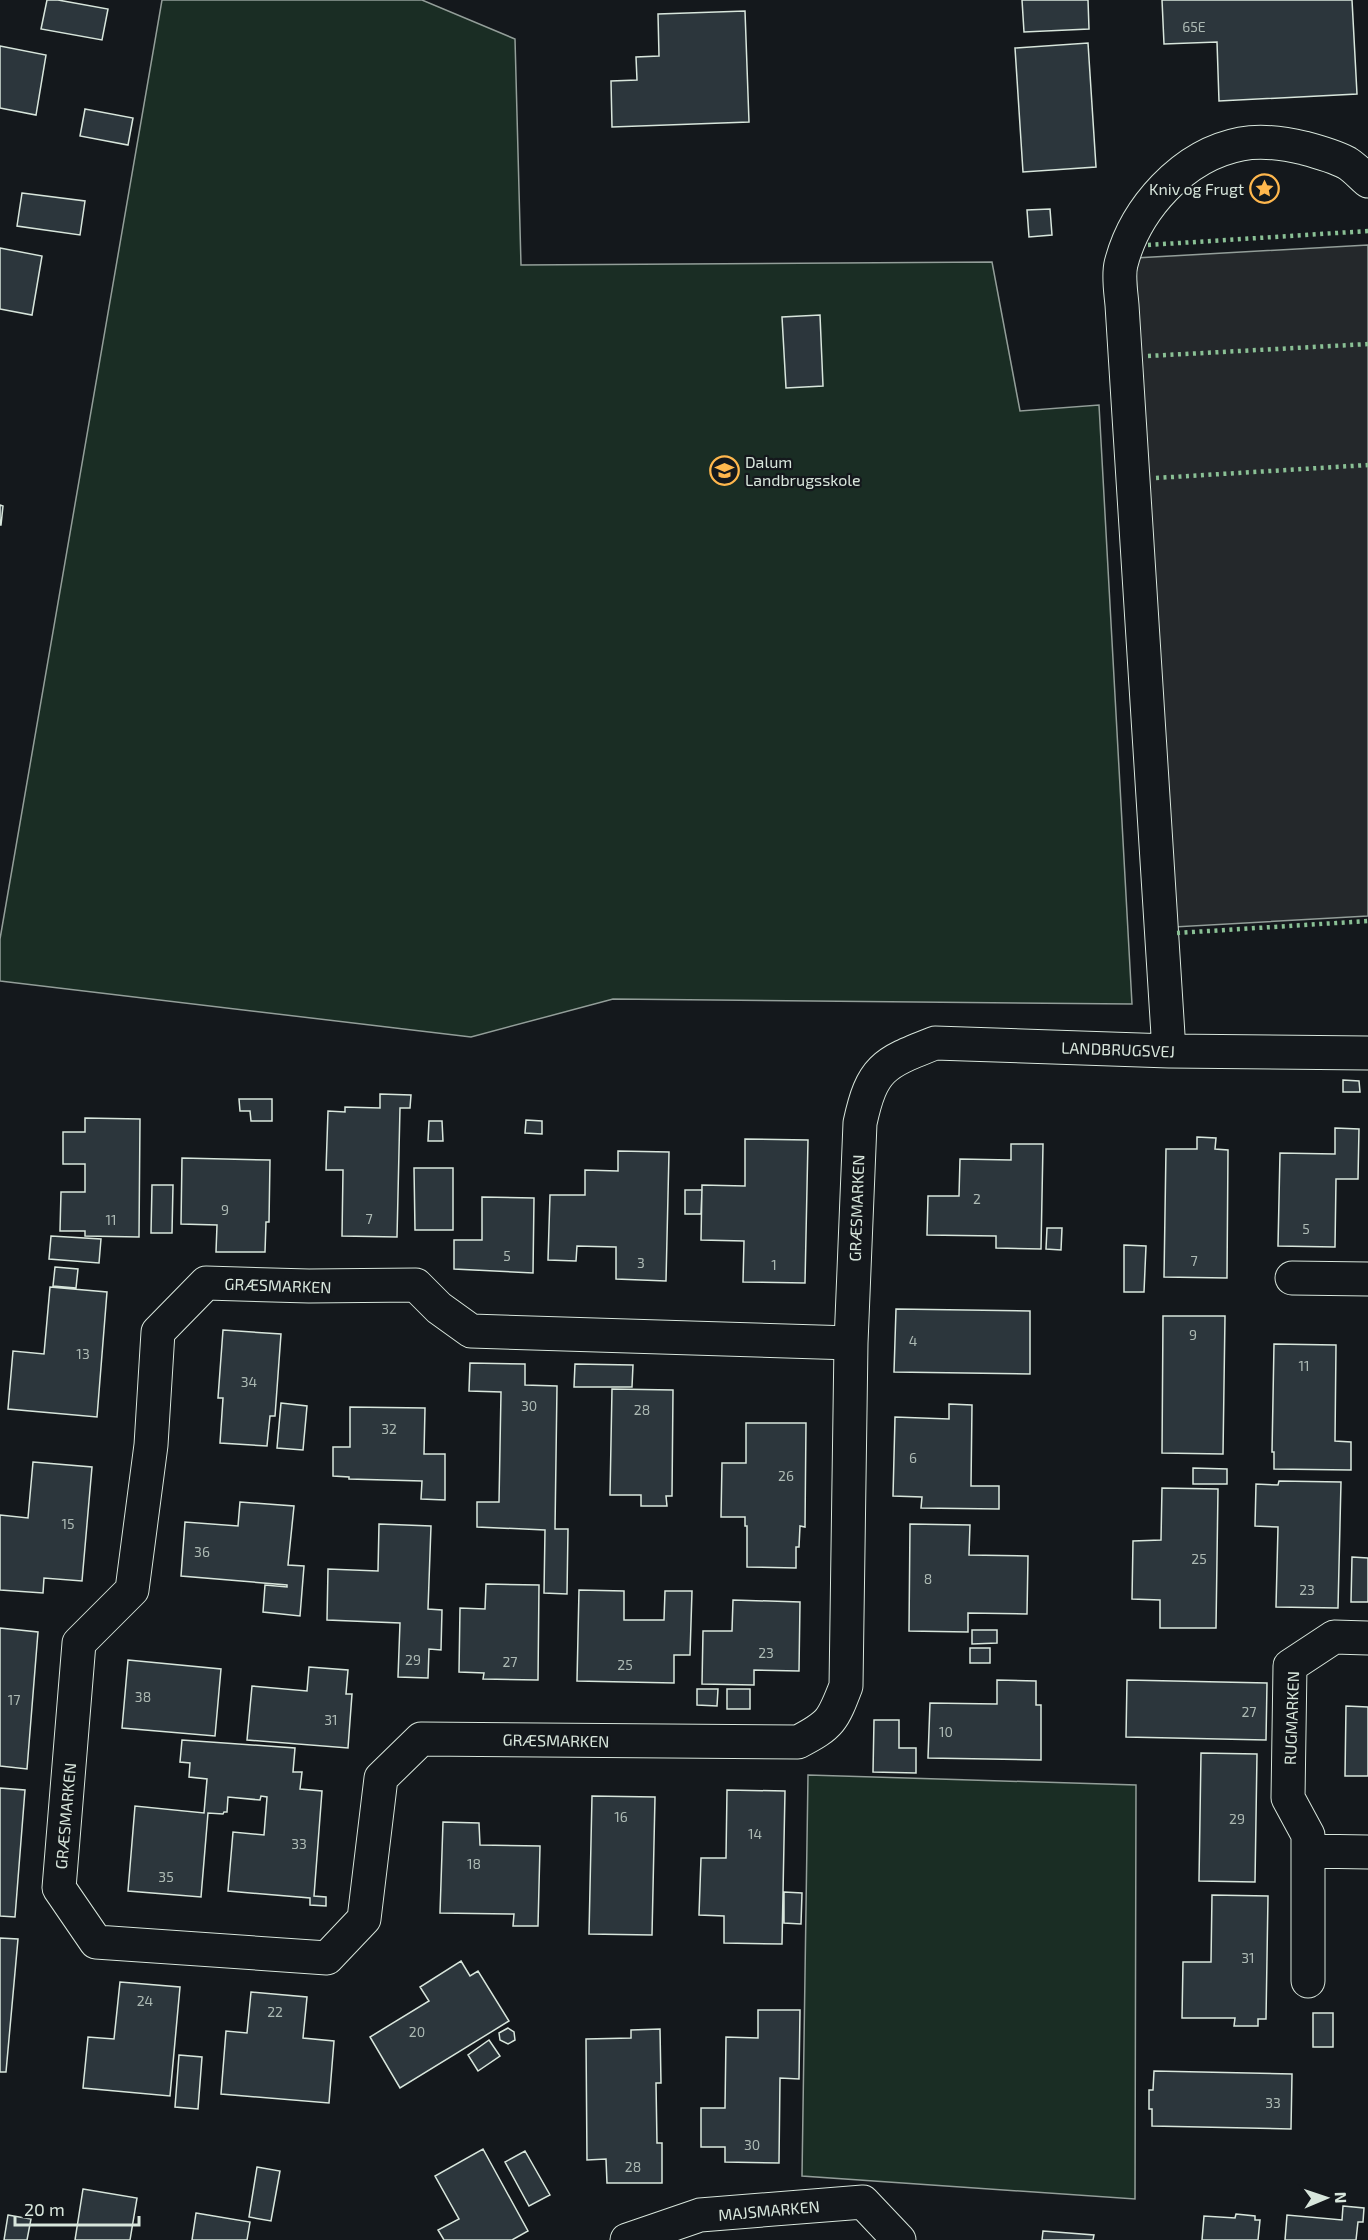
<svg xmlns="http://www.w3.org/2000/svg" width="1368" height="2240" font-family="'Exo 2',sans-serif">
<rect width="100%" height="100%" fill="#14181c"/>
<path fill="#1a2d24" stroke="#939e99" stroke-width="1.5" d="M162 0H422L515 39 521 265 992 262 1020 411 1099 405 1132 1004 613 999 471 1037 0 981V939Z
M808 1775 1136 1785 1135 2199 802 2176Z"/>
<path fill="#24282b" stroke="#939e99" stroke-width="1.5" d="M1368 245V916L1174 927 1135 258Z"/>
<path fill="#2c363c" stroke="#d8e6dc" stroke-width="1.5" d="M47 0H58L108 9 102 40 41 29Z
M1022 0H1088L1089 29 1024 32Z
M1162 0H1352L1357 94 1219 101 1217 42 1164 44Z
M745 11 749 122 612 127 611 81 637 80 636 57 659 56 658 14Z
M1088 43 1096 167 1023 172 1015 48Z
M0 46 46 55 36 115 0 108Z
M85 109 133 118 128 145 80 136Z
M22 193 85 201 80 235 17 226Z
M1050 209 1052 235 1029 237 1027 210Z
M0 248 42 256 32 315 0 309Z
M820 315 823 386 786 388 782 317Z
M0 505 3 506 1 525H0Z
M1343 1080 1359 1081 1360 1092H1343Z
M380 1094 411 1095 410 1108H400L397 1237 342 1236 343 1170H326L328 1111 345 1112V1107L380 1108Z
M239 1099H272V1121H251L250 1111H240Z
M85 1118 140 1119 139 1237 85 1236V1231H60L61 1192H85V1164H63V1132H85Z
M526 1120 542 1121V1134L525 1133Z
M429 1121H442L443 1141H428Z
M1335 1128 1359 1129 1358 1179H1336L1335 1247 1278 1246 1280 1153 1335 1154Z
M1197 1137 1216 1138 1215 1149 1228 1150 1227 1278 1164 1277 1166 1149H1197Z
M745 1139 808 1140 805 1283 743 1282 744 1241 701 1240 702 1185 745 1186Z
M1011 1144H1043L1041 1249 996 1248V1236L927 1235 928 1196H959L960 1159 1011 1160Z
M618 1151 669 1152 666 1281 616 1279V1247L577 1246 576 1261 548 1260 550 1195H585V1170L618 1171Z
M182 1158 270 1160 269 1222H266L265 1252H216L217 1225 181 1224Z
M414 1168H453V1230H415Z
M152 1185H173L172 1233H151Z
M685 1190H702L701 1214H685Z
M482 1197 534 1198 533 1273 454 1269V1240H482Z
M1047 1228H1062L1061 1250 1046 1249Z
M51 1236 101 1239 99 1263 49 1259Z
M1124 1245 1146 1246 1144 1292H1124Z
M55 1267 78 1269 76 1288 53 1286Z
M50 1287 107 1292 97 1417 8 1409 13 1351 44 1354Z
M896 1309 1030 1311V1374L894 1372Z
M1163 1316H1225L1223 1454 1162 1453Z
M223 1330 281 1334 275 1416H270L267 1446 220 1443 223 1398H218Z
M1274 1344 1336 1345 1335 1441 1351 1442V1470L1274 1469V1452H1272Z
M470 1363 525 1364V1385L557 1386 555 1529H568L567 1594 544 1593 545 1530 477 1527V1502H499L501 1392 469 1391Z
M575 1364 633 1365 632 1387H574Z
M612 1389 673 1390 672 1496H666L667 1506H641V1495H610Z
M281 1403 307 1406 303 1450 277 1448Z
M949 1404 972 1405 971 1486H999V1509L921 1508 922 1497 893 1496 895 1417 949 1419Z
M350 1407 425 1408 424 1454H445V1500L421 1499 422 1481 349 1479V1477L333 1476V1447H350Z
M746 1423H806L805 1527 800 1526 799 1547H796V1568L747 1567V1526H745V1517H721L722 1463H746Z
M33 1462 92 1467 82 1581 44 1578 43 1593 0 1590V1515L28 1518Z
M1193 1468 1227 1469V1484H1193Z
M1279 1481 1341 1482 1338 1608 1276 1607 1278 1527 1255 1526 1256 1484 1278 1485Z
M1162 1488 1218 1489 1216 1628H1160V1600L1132 1599 1133 1541 1161 1540Z
M240 1502 294 1506 288 1565 304 1566 300 1616 263 1612 265 1585 287 1587V1585L181 1576 185 1522 238 1526Z
M379 1524 431 1526 428 1609 442 1610 441 1650 429 1649 428 1678 398 1677 400 1623 327 1620 328 1569 378 1571Z
M910 1524 970 1525 969 1555 1028 1556 1027 1614 968 1613V1632L909 1631Z
M1352 1557 1368 1558V1602H1351Z
M486 1584 539 1585 538 1680 483 1679 484 1673 459 1672 460 1608 485 1609Z
M579 1590 624 1591V1620H664L665 1591H692L690 1655H674V1683L577 1681Z
M733 1600 800 1602 799 1671 754 1670V1685L702 1684 703 1631H732Z
M0 1628 38 1632 27 1769 0 1766Z
M972 1630H997V1643L972 1644Z
M970 1648H990V1663H970Z
M128 1660 221 1669 215 1736 122 1728Z
M309 1667 348 1670 346 1694H352L348 1748 247 1740 252 1686 307 1691Z
M997 1680 1036 1681V1705H1041V1760L928 1758 930 1703 997 1704Z
M1127 1680 1267 1683 1266 1740 1126 1737Z
M697 1689H718L717 1706 697 1705Z
M727 1689H750V1709H727Z
M1346 1706 1368 1707V1776H1345Z
M874 1720H899V1748H916V1773L873 1772Z
M182 1740 295 1748 293 1772H302L300 1789 322 1791 314 1896 326 1897V1906L310 1905V1898L228 1891 233 1832 264 1835 267 1797 261 1796 260 1800 228 1797 227 1812H224L223 1814 208 1813 201 1897 128 1891 135 1806 204 1813 207 1779 189 1777 190 1763 180 1762Z
M1201 1753 1257 1754 1255 1882 1199 1881Z
M0 1788 25 1790 15 1917 0 1916Z
M727 1790 785 1791 782 1944 724 1943V1916L699 1915 701 1858H726Z
M592 1796 655 1797 652 1935 589 1934Z
M443 1822 479 1823 480 1845 540 1846 538 1926H513L514 1914 440 1913Z
M784 1892 802 1893 801 1924 784 1923Z
M1212 1895 1268 1896 1266 2019H1258V2026H1234L1235 2018H1182L1183 1962H1211Z
M0 1938 18 1939 6 2072H0Z
M461 1961 470 1976 478 1971 509 2021 400 2088 370 2037 429 2001 420 1987Z
M120 1982 180 1987 170 2096 83 2088 88 2037 114 2039Z
M251 1992 307 1997 303 2038 334 2041 329 2103 221 2094 226 2031 247 2033Z
M758 2010H800L799 2079 780 2078 779 2163 725 2162V2147H701V2108H725L726 2037 758 2038Z
M1313 2013H1333V2047H1313Z
M508 2028 514 2032 515 2040 508 2044 500 2040 499 2033Z
M660 2029 661 2083H656L657 2143H662V2183H607L606 2159 587 2160 586 2039 631 2038V2030Z
M489 2040 500 2056 478 2071 468 2055Z
M179 2055 202 2057 198 2109 175 2107Z
M1154 2071 1292 2074 1291 2129 1152 2126V2109H1149V2090H1153Z
M483 2149 528 2231 512 2240H444L438 2230 459 2219 435 2176Z
M525 2151 550 2195 529 2206 505 2162Z
M257 2167 280 2171 271 2221 249 2217Z
M83 2189 137 2198 130 2240H75Z
M1343 2206 1364 2208 1363 2222H1358L1356 2240H1285L1287 2215 1342 2220Z
M196 2213 250 2222 247 2240H192Z
M1236 2214 1255 2216V2220H1260L1258 2240H1202L1204 2216 1235 2218Z
M8 2215 31 2219 27 2240H4Z
M1043 2231 1094 2235 1093 2240H1042Z"/>
<g fill="none" stroke-linecap="round" stroke-linejoin="round">
<defs>
<path id="minor" d="M1169 1051 1122 305C1121 293 1118 276 1121 264 1135 209 1183 155 1241 144 1262 140 1283 143 1304 148 1319 152 1334 156 1347 163 1355 168 1361 175 1368 181
M1292 1278 1368 1279
M851 1343 846 1686C833 1720 831 1725 798 1742L421 1739 381 1778 364 1919 327 1958 96 1942 59 1888 79 1643 132 1590 151 1445 158 1332 206 1283 309 1286 416 1285 439 1308 471 1331 851 1343 860 1123C872 1067 884 1063 935 1043L1169 1051 1368 1053
M1309 1851 1368 1852
M1308 1981V1835L1288 1798 1290 1666 1334 1637 1368 1638
M627 2240 700 2215 863 2202 899 2240"/>
</defs>
<use href="#minor" stroke="#d8e6dc" stroke-width="35"/>
<use href="#minor" stroke="#14181c" stroke-width="33"/>
<path stroke="#8ac095" stroke-width="4.5" stroke-dasharray="3 4.5" stroke-linecap="butt" d="M1148 245 1368 231
M1148 356 1368 344
M1156 478 1368 465
M1177 933 1368 921"/>
</g>
<defs>
<symbol id="sight-ring" viewBox="-11 -11 22 22"><circle r="9.5" fill="#14181c" stroke="#ffb74d" stroke-width="1.5"/><path d="M0-6L1.8-2.2L6-1.7L2.9 1.2L3.7 5.4L0 3.3L-3.7 5.4L-2.9 1.2L-6-1.7L-1.8-2.2Z" fill="#ffb74d"/></symbol>
<symbol id="university-ring" viewBox="-11 -11 22 22"><circle r="9.5" fill="#14181c" stroke="#ffb74d" stroke-width="1.5"/><path d="M0-5L7-2L0 1L-7-2ZM-4 1L0 2.5L4 1V4Q0 6-4 4Z" fill="#ffb74d"/></symbol>
</defs>
<g fill-rule="evenodd">
<use href="#sight-ring" x="1248" y="172" width="33" height="33"/>
<use href="#university-ring" x="708" y="454" width="33" height="33"/>
</g>
<g text-anchor="middle" dominant-baseline="central" stroke-width="4.5" stroke-linejoin="round" paint-order="stroke">
<g font-size="14" fill="#adbab4">
<text x="1194" y="26">65E</text>
<text x="977" y="1198">2</text>
<text x="225" y="1209">9</text>
<text x="369" y="1218">7</text>
<text x="111" y="1219">11</text>
<text x="1306" y="1228">5</text>
<text x="507" y="1255">5</text>
<text x="1194" y="1260">7</text>
<text x="641" y="1262">3</text>
<text x="774" y="1264">1</text>
<text x="1193" y="1334">9</text>
<text x="913" y="1340">4</text>
<text x="83" y="1353">13</text>
<text x="1304" y="1365">11</text>
<text x="249" y="1381">34</text>
<text x="529" y="1405">30</text>
<text x="642" y="1409">28</text>
<text x="389" y="1428">32</text>
<text x="913" y="1457">6</text>
<text x="786" y="1475">26</text>
<text x="68" y="1523">15</text>
<text x="202" y="1551">36</text>
<text x="1199" y="1558">25</text>
<text x="928" y="1578">8</text>
<text x="1307" y="1589">23</text>
<text x="766" y="1652">23</text>
<text x="413" y="1659">29</text>
<text x="510" y="1661">27</text>
<text x="625" y="1664">25</text>
<text x="143" y="1696">38</text>
<text x="14" y="1699">17</text>
<text x="1249" y="1711">27</text>
<text x="331" y="1719">31</text>
<text x="946" y="1731">10</text>
<text x="621" y="1816">16</text>
<text x="1237" y="1818">29</text>
<text x="755" y="1833">14</text>
<text x="299" y="1843">33</text>
<text x="474" y="1863">18</text>
<text x="166" y="1876">35</text>
<text x="1248" y="1957">31</text>
<text x="145" y="2000">24</text>
<text x="275" y="2011">22</text>
<text x="417" y="2031">20</text>
<text x="1273" y="2102">33</text>
<text x="752" y="2144">30</text>
<text x="633" y="2166">28</text>
</g>
<g font-size="16" fill="#d8e6dc" stroke="#14181c" text-anchor="end">
<text x="1244" y="188">Kniv og Frugt</text>
<text x="745" y="461" text-anchor="start">Dalum<tspan x="745" dy="18">Landbrugsskole</tspan></text>
</g>
<g font-size="16" fill="#d8e6dc" stroke="#14181c">
<text transform="translate(1118 1049) rotate(2)">LANDBRUGSVEJ</text>
<text transform="translate(856 1208) rotate(-88)">GRÆSMARKEN</text>
<text transform="translate(278 1285) rotate(2)">GRÆSMARKEN</text>
<text transform="translate(1291 1718) rotate(-88)">RUGMARKEN</text>
<text transform="translate(556 1740) rotate(1)">GRÆSMARKEN</text>
<text transform="translate(65 1816) rotate(-85)">GRÆSMARKEN</text>
<text transform="translate(769 2210) rotate(-5)">MAJSMARKEN</text>
</g>
</g>
<g transform="translate(1326 2198) rotate(88)" stroke="#14181c" stroke-width="4.5" paint-order="stroke">
<path d="M0-4.5L10 22L0 15L-10 22Z" fill="#d8e6dc"/>
<text y="-9" font-size="16" font-weight="bold" text-anchor="middle" fill="#d8e6dc">N</text>
</g>
<path d="M15 2216v9h124v-9" fill="none" stroke="#d8e6dc" stroke-width="3"/>
<text x="24" y="2216" font-size="18" fill="#d8e6dc" stroke="#14181c" stroke-width="4.5" paint-order="stroke">20 m</text>
</svg>
